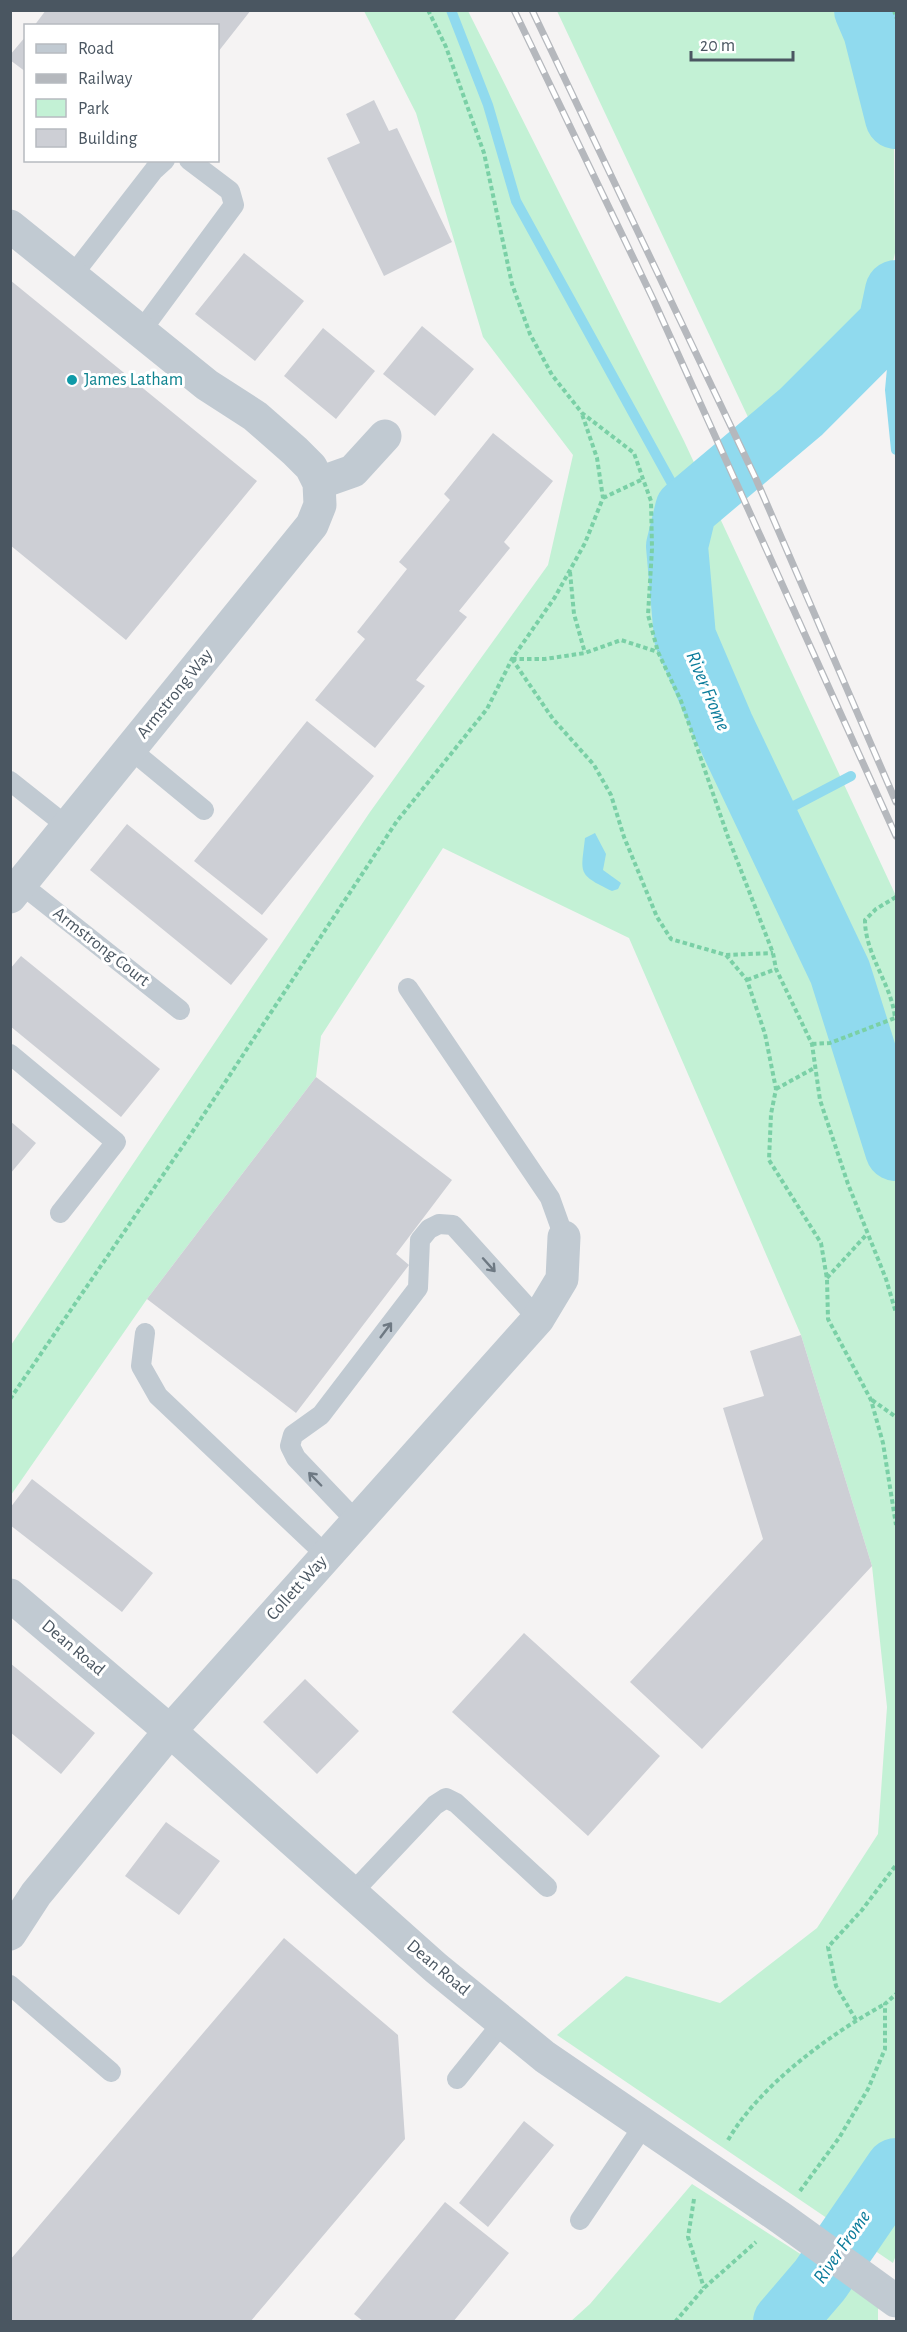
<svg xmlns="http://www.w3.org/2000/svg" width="907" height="2332" font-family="'Alegreya Sans',sans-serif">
<rect width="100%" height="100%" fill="#f5f3f3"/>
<path fill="#c3f1d5" d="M364 11H468L684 441 896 896V2255L893 2263 557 2035 626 1976 720 2003 817 1928 878 1834 887 1707 872 1566 801 1335 629 938 443 848 321 1036 316 1077 147 1299 11 1495V1345L370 812 548 565 573 455 483 337 416 113Z
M557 11H855L867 37 894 148 895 253 881 317 794 401 755 432Z
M875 11H896V79Z
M692 2184 878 2304V2321L570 2322 590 2304Z"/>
<path fill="#90daee" d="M595 833 606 854 603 870 621 883 618 889 612 891C577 874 581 874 585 838Z"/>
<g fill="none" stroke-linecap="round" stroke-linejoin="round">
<path stroke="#90daee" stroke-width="10" d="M451 10 488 105 516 201 686 509
M889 324 894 347 890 390 896 450
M769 819 851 776"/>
<path stroke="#90daee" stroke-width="62" d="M865 10 874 31 896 118
M896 291 889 324 801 412 686 509 677 546 685 637 723 726 840 972 896 1150
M784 2322 820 2280 896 2169"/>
</g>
<path fill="#cdcfd5" d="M46 10H251L218 52V26H34Z
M26 36V72L10 60V55Z
M374 100 389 131 397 128 452 242 384 276 327 158 360 143 346 114Z
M244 253 304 301 255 361 195 314Z
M10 280 257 481 126 640 10 545Z
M422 326 474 369 435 416 383 374Z
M323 328 375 371 336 419 284 376Z
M493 433 553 481 504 542 510 548 459 611 467 617 416 680 425 686 375 748 315 700 365 639 357 632 407 569 399 562 450 500 444 494Z
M307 721 374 776 262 915 194 861Z
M127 824 268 939 231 985 90 870Z
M21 956 160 1069 121 1117 10 1026V969Z
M316 1077 452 1180 396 1254 409 1265 296 1413 147 1299Z
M10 1121 36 1143 10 1174Z
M801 1335 872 1566 702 1749 630 1682 763 1539 723 1408 764 1396 750 1351Z
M32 1479 153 1573 122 1612 10 1525V1508Z
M524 1633 660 1756 588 1836 452 1712Z
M10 1663 95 1733 61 1774 10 1732Z
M305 1679 359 1731 317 1774 263 1722Z
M166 1822 220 1861 179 1915 125 1876Z
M284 1938 398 2035 405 2139 250 2322H10V2260Z
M524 2121 554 2145 488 2227 459 2203Z
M445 2202 509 2253 453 2322H364L354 2314Z"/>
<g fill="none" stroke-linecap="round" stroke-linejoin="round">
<path stroke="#7ad0a6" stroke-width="4" stroke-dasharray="4.5 3" stroke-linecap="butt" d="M428 10 446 47 484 153 512 284 530 334 552 375 582 413 634 453 643 479 651 501 652 549 648 615 658 652 681 701 728 837 773 953 776 969 812 1044 820 1100 848 1184 886 1279 896 1313
M894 10 896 18
M603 498 643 479
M570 572 574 614 585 653
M512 659 553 719 594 765 611 795 624 837 657 917 671 939 726 955 773 953
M512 659H545L585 653 621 640 658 652
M726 955 747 980 765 1034 776 1089 771 1114 769 1160 821 1243 827 1279 828 1319 871 1400 883 1443 896 1525
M747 980 776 969
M812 1044 830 1043 895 1018C892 985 865 955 865 920L876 909 896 897
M776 1089 816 1067
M827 1278 867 1234
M10 1399 191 1134 397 821 487 709 512 659 555 597 585 543 603 498 597 458 582 414
M872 1400 896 1417
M856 2020 836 1986 828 1947 862 1910 896 1865
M728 2140C760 2085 830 2034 885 2004
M800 2191 839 2138 868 2089 885 2049V2004L896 1994
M694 2199 688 2237 704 2288
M675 2322 704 2288 756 2242"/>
<path stroke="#c1cad2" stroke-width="20" d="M72 276 154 170 165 160
M141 331 234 205 230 191 189 160
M130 749 204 810
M10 781 68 827
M21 884 180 1010
M408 988 550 1198 564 1237
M10 1054 116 1142 60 1213
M145 1333 141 1366 158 1396 326 1555
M356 1521 296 1458 290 1446 293 1435 321 1415 418 1288 420 1240 429 1229 439 1224 453 1225 538 1319
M352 1893 435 1805 446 1798 456 1803 547 1887
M10 1985 111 2072
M457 2079 503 2022
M580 2220 644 2125"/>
<path stroke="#c1cad2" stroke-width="33" d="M10 226 207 385 255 416 295 451 311 467 319 483 320 505 312 525 10 897
M319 483 353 471 385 436
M10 1595 170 1731 436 1968 545 2057 781 2218 896 2301
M10 1934 36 1894 170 1731 538 1319 562 1279 564 1237"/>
<defs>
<path id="rail" d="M514 10 654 301 896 836
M532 10 756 479 896 802"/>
</defs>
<use href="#rail" stroke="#b5b8bd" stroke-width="7"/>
<use href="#rail" stroke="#fff" stroke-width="4.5" stroke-dasharray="14" stroke-linecap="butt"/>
</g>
<defs><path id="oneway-shaft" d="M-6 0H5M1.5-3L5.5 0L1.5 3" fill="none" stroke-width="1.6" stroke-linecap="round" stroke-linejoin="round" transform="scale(1.5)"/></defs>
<g stroke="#6e7983">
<use href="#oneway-shaft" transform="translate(489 1265) rotate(48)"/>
<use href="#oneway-shaft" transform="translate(386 1330) rotate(-53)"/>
<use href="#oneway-shaft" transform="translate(315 1479) rotate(-134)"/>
</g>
<circle fill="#0f9aa8" stroke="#fff" stroke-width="2" cx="72" cy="380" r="6"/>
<g text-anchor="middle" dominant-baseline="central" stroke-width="6" stroke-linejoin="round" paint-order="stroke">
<g font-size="18" fill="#0d838f" stroke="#fff" text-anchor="start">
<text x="84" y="380">James Latham</text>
</g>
<g font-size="18" fill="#4a5661" stroke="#fff">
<text transform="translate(175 694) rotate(-51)">Armstrong Way</text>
<text transform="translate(101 947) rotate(38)">Armstrong Court</text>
<text transform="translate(297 1588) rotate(-48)">Collett Way</text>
<text transform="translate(73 1648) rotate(40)">Dean Road</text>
<text transform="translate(438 1968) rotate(40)">Dean Road</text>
</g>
<g font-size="20" font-style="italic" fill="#0c7c9b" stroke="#fff">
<text transform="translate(708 691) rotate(67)">River Frome</text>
<text transform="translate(842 2247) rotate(-55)">River Frome</text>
</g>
</g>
<rect width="907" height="2332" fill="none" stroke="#4a5661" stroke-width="24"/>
<rect x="24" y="24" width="195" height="138" fill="#ffffff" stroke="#b7bbc0" stroke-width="1.5"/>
<rect x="36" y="44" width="30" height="9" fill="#c1cad2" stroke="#b7bbc0" stroke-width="1.5"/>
<text x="78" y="54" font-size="18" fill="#4a5661">Road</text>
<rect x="36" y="74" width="30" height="9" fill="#b5b8bd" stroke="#b7bbc0" stroke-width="1.5"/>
<text x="78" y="84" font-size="18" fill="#4a5661">Railway</text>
<rect x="36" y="99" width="30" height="18" fill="#c3f1d5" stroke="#b7bbc0" stroke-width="1.5"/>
<text x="78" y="114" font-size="18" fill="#4a5661">Park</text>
<rect x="36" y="129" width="30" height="18" fill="#cdcfd5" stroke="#b7bbc0" stroke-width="1.5"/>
<text x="78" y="144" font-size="18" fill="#4a5661">Building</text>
<path d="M691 51v9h102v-9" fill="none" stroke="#4a5661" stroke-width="3"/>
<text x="700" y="51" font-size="18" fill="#4a5661" stroke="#ffffff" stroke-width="4.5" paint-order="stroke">20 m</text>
</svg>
